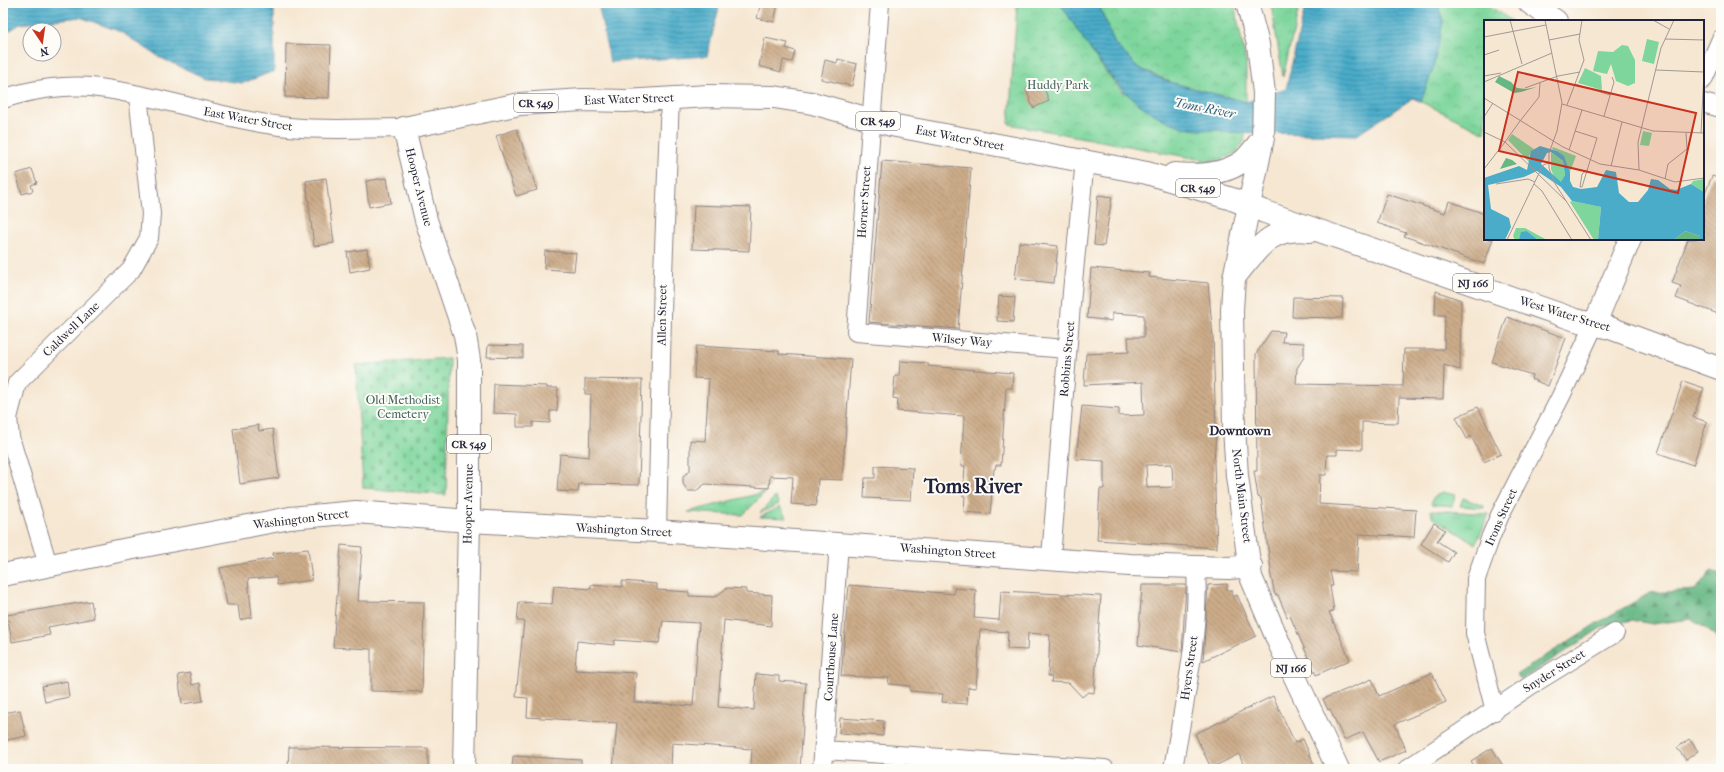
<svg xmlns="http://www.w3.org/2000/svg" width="1724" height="772" font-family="'IM FELL French Canon',serif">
<defs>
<pattern id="grass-tufts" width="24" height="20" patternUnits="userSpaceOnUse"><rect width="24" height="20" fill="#7ed69c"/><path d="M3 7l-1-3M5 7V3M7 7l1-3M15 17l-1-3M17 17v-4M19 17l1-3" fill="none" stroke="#6db787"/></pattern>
<pattern id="forest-firs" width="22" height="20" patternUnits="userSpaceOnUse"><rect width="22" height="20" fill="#66b784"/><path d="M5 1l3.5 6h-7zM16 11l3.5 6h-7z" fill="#54946d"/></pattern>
<pattern id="cemetery-stones" width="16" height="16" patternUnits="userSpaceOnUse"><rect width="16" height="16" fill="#7ed69c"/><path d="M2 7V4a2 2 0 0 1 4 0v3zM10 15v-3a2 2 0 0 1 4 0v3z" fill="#6db787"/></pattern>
<pattern id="park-crowns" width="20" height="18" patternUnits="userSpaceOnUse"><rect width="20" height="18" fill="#7ed69c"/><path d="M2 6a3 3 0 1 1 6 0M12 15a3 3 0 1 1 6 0" fill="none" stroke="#6db787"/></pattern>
<pattern id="water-rules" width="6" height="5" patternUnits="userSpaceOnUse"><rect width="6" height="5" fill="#4aacc9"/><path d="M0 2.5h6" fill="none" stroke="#3d8ca4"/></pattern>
<pattern id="building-back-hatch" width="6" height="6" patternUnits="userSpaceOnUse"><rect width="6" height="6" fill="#ccac89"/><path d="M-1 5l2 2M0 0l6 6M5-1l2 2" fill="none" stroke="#a58c71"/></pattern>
</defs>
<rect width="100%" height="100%" fill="#fdfcf7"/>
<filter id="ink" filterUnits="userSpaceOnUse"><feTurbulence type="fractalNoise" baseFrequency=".025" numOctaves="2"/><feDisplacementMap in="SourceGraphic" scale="8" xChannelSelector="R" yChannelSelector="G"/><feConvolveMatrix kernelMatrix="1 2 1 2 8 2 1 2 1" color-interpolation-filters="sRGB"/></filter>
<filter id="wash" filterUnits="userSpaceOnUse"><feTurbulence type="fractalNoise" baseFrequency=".012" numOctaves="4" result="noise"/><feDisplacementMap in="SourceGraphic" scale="16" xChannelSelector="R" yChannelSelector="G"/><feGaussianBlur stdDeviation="0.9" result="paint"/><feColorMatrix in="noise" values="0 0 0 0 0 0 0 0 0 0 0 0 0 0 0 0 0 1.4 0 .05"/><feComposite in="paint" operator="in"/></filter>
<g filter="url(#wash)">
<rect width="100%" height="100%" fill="#f6e7d2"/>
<path fill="url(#grass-tufts)" stroke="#507c6c" d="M1275 3H1300L1283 77 1271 4Z
M765 492 743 515 688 512Z
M1442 492 1456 495 1452 506 1431 504 1433 498Z
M775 497 779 504 760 513Z
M1463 498 1484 506V508L1460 506Z
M780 507 787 518 760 517Z
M1431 510 1489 514 1476 544 1432 517Z"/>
<path fill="url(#forest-firs)" stroke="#446c60" d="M1711 571 1721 574V640L1692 619 1652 624 1632 620 1604 626 1521 680 1516 675 1597 623 1650 593 1695 590Z"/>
<path fill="url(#cemetery-stones)" stroke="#507c6c" d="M449 358 446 495 363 488 356 365Z"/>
<path fill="url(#park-crowns)" stroke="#507c6c" d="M1017 3H1060L1102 67 1122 91 1193 129 1222 130 1223 132 1245 133C1246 152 1225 160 1209 161L1009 124Z
M1098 3H1234L1246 62V102L1173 83 1139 68 1115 44Z
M1438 3H1485L1512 21H1485V133L1413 98 1443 22Z"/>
<path fill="url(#water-rules)" stroke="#366782" d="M3 3H274V71L243 83 205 78 161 58 121 32 80 17 20 24 3 35Z
M598 3H720L707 56 610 62Z
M1060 3H1098L1115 44 1139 68 1157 77 1173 83 1246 102 1286 89 1306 3H1438L1443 22 1433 69 1421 101 1413 98 1357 135 1223 132 1222 130C1212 130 1201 131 1191 129 1126 114 1094 55 1060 3Z"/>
<g id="blocks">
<path fill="url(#building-back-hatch)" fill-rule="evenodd" d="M761 3 778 4 774 22 757 18Z
M765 38 788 43 786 48 795 51 792 62 783 60 781 72 759 66Z
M286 44 331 45 329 98 285 97Z
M838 59 857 64 852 86 821 79 825 60 837 63Z
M1042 83 1049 101 1033 108 1026 89Z
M517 129 537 190 516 196 496 136Z
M882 161 971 168 958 329 869 322Z
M32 169 37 183 31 185 33 191 22 194 16 174Z
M1712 176 1721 179V315L1676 298 1681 286 1672 283 1688 239H1703V199Z
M326 178 334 243 314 246 306 181Z
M387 178 391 203 369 207 366 181Z
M1387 194 1445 213 1449 201 1485 214V239H1493L1484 264 1404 236 1406 233 1377 223Z
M1098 195 1112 197 1104 246 1094 245Z
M694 205 751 207 749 251 692 249Z
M1019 242 1058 246 1054 283 1015 279Z
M367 249 370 268 350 272 347 252Z
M545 251 576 253 574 271 544 269Z
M1091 268 1150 273 1149 277 1208 283 1213 337 1216 431 1214 462 1217 548 1097 540 1100 489H1104V461L1076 459 1082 406 1119 409V416L1144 415 1143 382 1084 385 1086 354 1129 352 1128 337H1144V315L1112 313V321L1087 318ZM1172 464 1173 487 1147 488 1146 465Z
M1436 291 1461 300 1460 370 1444 365 1443 399 1399 398 1398 423 1362 422V450L1337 449V455H1327L1326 475H1320L1319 504 1416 510 1414 537 1359 534 1357 572 1330 571 1333 586H1330L1334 611 1329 612 1350 660 1316 675 1290 616 1287 617 1278 595H1275L1270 571 1271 570 1261 498 1258 497 1254 471H1257L1256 354 1271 331 1284 332 1282 342 1304 343V357L1297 368 1296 384 1403 386 1404 349H1444L1445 315H1435Z
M999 296 1015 297 1013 322 997 321Z
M1293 297 1343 298 1342 318 1292 317Z
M1507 317 1566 338 1548 386 1531 379 1532 375 1492 362Z
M488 345 523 346V358L487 357Z
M696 346 779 351V354L851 359 842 480 818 479 816 506 791 504 793 477 770 476 769 488 705 484 696 491H688L683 484V476L690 471V440L705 441 709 379 694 378Z
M900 361 928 363V366L1013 373 1012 388H1006L1001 465H996L995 469H994L990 514 964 512 965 496H963L965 466H961L964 416 897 411 898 399 893 398 895 376H899Z
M585 379 642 380 639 485 579 484 578 492 557 491 560 454 589 457 591 394H585Z
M1683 381 1704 388 1693 417 1707 422 1693 465 1658 453Z
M494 384 547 386V388H558L557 411H550V423L533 422V427H517V414L493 413Z
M1478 407 1501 454 1484 462 1471 436 1467 439 1456 417Z
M258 425 259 431 273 429 279 478 240 484 233 429Z
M875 466 913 468 911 500 864 498 865 478H875Z
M1434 523 1445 530 1437 541 1454 552 1448 562 1421 544Z
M341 545 362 547 358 601 424 602 422 692 371 691V649L333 647Z
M308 549 312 580 277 585 276 577 248 579 252 617 240 620 238 605H227L220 568 274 558 273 553Z
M622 581 657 584V590L689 592V596L715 597 727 588 746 589V593L772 595 771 626 724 620 718 707 754 710 756 674 779 676V681L806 683 800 769 751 766 752 749 672 743 671 769H613L617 723 527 717 528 698 516 697 524 621H517L519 602 552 604 554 586 591 589V585L622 587ZM663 621 699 623 693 706 634 702 636 673 575 670 577 641 614 645 615 640 659 643Z
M1227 584V590H1232V597L1237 595 1256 636 1203 661 1208 585Z
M849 585 954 594V588L976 590 974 618 999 620 1001 591 1101 596 1094 693 1088 692 1082 697 1069 683 1051 682 1052 677 1048 676 1050 635 1028 633 1027 650 1007 649 1008 632 980 630 976 688 968 687 967 704 942 702 943 694 910 691V686L888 684 889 678 841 676Z
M1142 585H1186L1182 652 1138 645Z
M91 601 94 618 48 627 50 635 12 642 7 615Z
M190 673 192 685 200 683 203 701 182 704 178 675Z
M1432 673 1446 702 1395 724 1406 750 1379 762 1363 732 1344 740 1330 709 1328 710 1323 699 1372 679 1379 696Z
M67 681 69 697 45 702 42 686Z
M1273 696 1295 743 1303 739 1316 769H1245L1239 754 1211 768 1195 734Z
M20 710 26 736 3 741V713Z
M840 718 884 721 883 736 839 733Z
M1689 739 1698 751 1686 760 1677 748Z
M289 747 428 748V769H288Z
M1492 748 1505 769H1476L1471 761Z
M513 756 581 760V769H512Z"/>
</g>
</g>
<g filter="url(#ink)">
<use href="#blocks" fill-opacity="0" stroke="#8c8486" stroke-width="1"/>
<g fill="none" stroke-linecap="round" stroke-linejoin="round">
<defs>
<path id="minor" d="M880 3 856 332 1067 349
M1703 80 1721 39
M3 99C32 89 67 84 99 88 163 96 224 120 289 127 326 131 366 128 404 128
M1703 103 1721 108
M657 531 663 274 670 98
M1051 558 1072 292 1085 160
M48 565 10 437 8 418 17 383 131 270 149 238 151 214 138 95
M1495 711 1475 633 1476 579 1491 536 1500 515 1561 396 1595 323
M824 750 1105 769
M822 769 839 544
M1173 769C1184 702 1200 635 1196 567
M1407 769 1531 685 1615 633"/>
<path id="major" d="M1247 3 1258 44 1264 93 1263 138 1234 278 1232 310 1234 427 1237 476 1251 577 1279 643 1338 769
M1530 3 1556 21
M1174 174C1197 176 1224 175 1243 161 1250 155 1257 145 1263 138
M1237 274C1259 247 1271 226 1310 231
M1595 323 1630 239
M3 575 128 549 290 518 356 512 469 521 657 531 1130 565 1229 568 1251 566
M464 769 469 521V360L465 335 426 220 404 128 520 104 583 100 626 101 708 96 774 97 812 103 891 125 1147 173 1232 199 1265 212 1576 320 1610 328 1721 369"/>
</defs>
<use href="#minor" stroke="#8c8486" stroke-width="20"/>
<use href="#major" stroke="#8c8486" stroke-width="24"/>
<use href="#minor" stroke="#fff" stroke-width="18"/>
<use href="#major" stroke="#fff" stroke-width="22"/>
</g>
</g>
<g text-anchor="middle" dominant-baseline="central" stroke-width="4" stroke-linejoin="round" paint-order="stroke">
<g fill="#fdfcf7" stroke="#646373" stroke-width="1">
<rect x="514" y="94" width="44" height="18" rx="3"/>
<rect x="856" y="112" width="44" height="18" rx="3"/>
<rect x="1176" y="179" width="44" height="18" rx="3"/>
<rect x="1453" y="274" width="40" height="18" rx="3"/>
<rect x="447" y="435" width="44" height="18" rx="3"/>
<rect x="1271" y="659" width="40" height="18" rx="3"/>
</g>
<g font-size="11" font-weight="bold" fill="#22223b">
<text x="536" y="103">CR 549</text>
<text x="878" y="121">CR 549</text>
<text x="1198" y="188">CR 549</text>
<text x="1473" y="283">NJ 166</text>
<text x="469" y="444">CR 549</text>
<text x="1291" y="668">NJ 166</text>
</g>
<g font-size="12" fill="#42615d" stroke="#fdfcf7">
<text x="1058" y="85">Huddy Park</text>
<text x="403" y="400">Old Methodist<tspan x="403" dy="14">Cemetery</tspan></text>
</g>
<g font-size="12" fill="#22223b" stroke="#fdfcf7">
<text transform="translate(629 99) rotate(-2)">East Water Street</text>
<text transform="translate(248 119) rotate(10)">East Water Street</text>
<text transform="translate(960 138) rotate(11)">East Water Street</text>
<text transform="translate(419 187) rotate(76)">Hooper Avenue</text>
<text transform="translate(864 202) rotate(-86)">Horner Street</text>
<text transform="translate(1565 314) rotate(17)">West Water Street</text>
<text transform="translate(662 315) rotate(-89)">Allen Street</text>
<text transform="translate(71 329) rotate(-44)">Caldwell Lane</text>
<text transform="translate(962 340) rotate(5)">Wilsey Way</text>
<text transform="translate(1067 359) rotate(-85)">Robbins Street</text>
<text transform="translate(1242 496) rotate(83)">North Main Street</text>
<text transform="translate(468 504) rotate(-89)">Hooper Avenue</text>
<text transform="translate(1501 517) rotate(-66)">Irons Street</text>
<text transform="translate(301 519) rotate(-7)">Washington Street</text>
<text transform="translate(624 530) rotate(3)">Washington Street</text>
<text transform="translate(948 551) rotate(4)">Washington Street</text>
<text transform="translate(831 657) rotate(-86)">Courthouse Lane</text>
<text transform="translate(1189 668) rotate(-82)">Hyers Street</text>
<text transform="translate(1554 671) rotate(-32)">Snyder Street</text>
</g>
<g font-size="13" font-style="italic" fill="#34607b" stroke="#fdfcf7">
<text transform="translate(1205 108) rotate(11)">Toms River</text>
</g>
<g font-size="13" font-weight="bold" fill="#22223b" stroke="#fdfcf7">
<text x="1240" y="430">Downtown</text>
</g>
<g font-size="20" font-weight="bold" fill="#22223b" stroke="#fdfcf7">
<text x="973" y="486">Toms River</text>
</g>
</g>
<g transform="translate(1484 20)">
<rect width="220" height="220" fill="#f6e7d2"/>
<path d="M15 56 27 62 33 68 42 69 53 67 37 72 30 73 11 62ZM22 138 28 140 33 144 16 149ZM201 211 216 216V220H190Z" fill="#66b784"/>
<path d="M32 208H41L63 220H54L43 211 35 220H31L29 216Z" fill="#7ed69c"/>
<path d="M159 111 168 113 165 126 156 125Z" fill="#7ed69c"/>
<path d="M28 114 50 129 45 136V142L24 120ZM69 127 92 136 86 152 81 139 73 131 68 129ZM67 132 79 141 81 155 77 163 70 157 67 149ZM220 159V172L207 164 209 161ZM88 181 117 187 114 220H110L86 182Z" fill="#7ed69c"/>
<path d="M163 19 175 22 170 44 158 41ZM138 25 144 26 151 40V63L144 66 132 61 127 44 123 54 109 51 114 31 129 32ZM101 48 117 56 118 70 94 63Z" fill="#7ed69c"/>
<path d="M56 126 73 131 80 136 86 152V161L89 167 97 169 113 167 122 150 132 152 135 173 145 182H154L164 170 167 159 174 160 186 169 192 170 207 164 220 172V220H216V216L201 211 190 220H114L117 187 88 181 77 167 53 151 40 157 4 165 7 189 25 198 27 207 21 220H0V158L35 146 43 150 47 131ZM67 132 79 141 81 155 77 162 57 144 63 133ZM43 211 54 220H35L37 212Z" fill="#4aacc9" fill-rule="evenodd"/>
<path fill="none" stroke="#a19896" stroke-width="1" d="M26 0 38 44M61 0 78 83 73 111 65 133V148L70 162 107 220M169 0 185 9M0 17 62 5M181 19 220 20M65 20 96 14M0 35 15 30M172 50 220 52M0 56 17 53M0 62 68 33M91 64 126 75M41 68 74 56 96 52M0 78 79 127 116 144 155 150 154 122 177 28 190 0M78 84 169 111 220 113M83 85 100 40 95 20 98 0M120 96 130 62 128 57M0 97 9 83M36 101 55 77 56 63M36 101 21 122 83 182M91 111 113 118 98 167H96L98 154 103 150M0 112 21 122 0 149M217 113 220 52M85 130 98 90M127 146 138 102M155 150 191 162 220 158M181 159 184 144 203 129 202 113M12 164 44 159 51 162M50 164 58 171 88 220M23 220 59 145 65 143"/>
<path fill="#c8321e" fill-opacity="0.15" stroke="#c8321e" stroke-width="2" d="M34 52 212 93 194 173 15 131Z"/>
<rect width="220" height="220" fill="none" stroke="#22223b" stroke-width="2"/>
</g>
<rect width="1724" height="772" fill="none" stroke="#fdfcf7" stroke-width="16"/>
<g transform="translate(42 42) rotate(167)"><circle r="19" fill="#fdfcf7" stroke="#a5a5ac"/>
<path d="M0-3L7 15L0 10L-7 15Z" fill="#c8321e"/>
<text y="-6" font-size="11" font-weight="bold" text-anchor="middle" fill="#22223b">N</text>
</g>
</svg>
